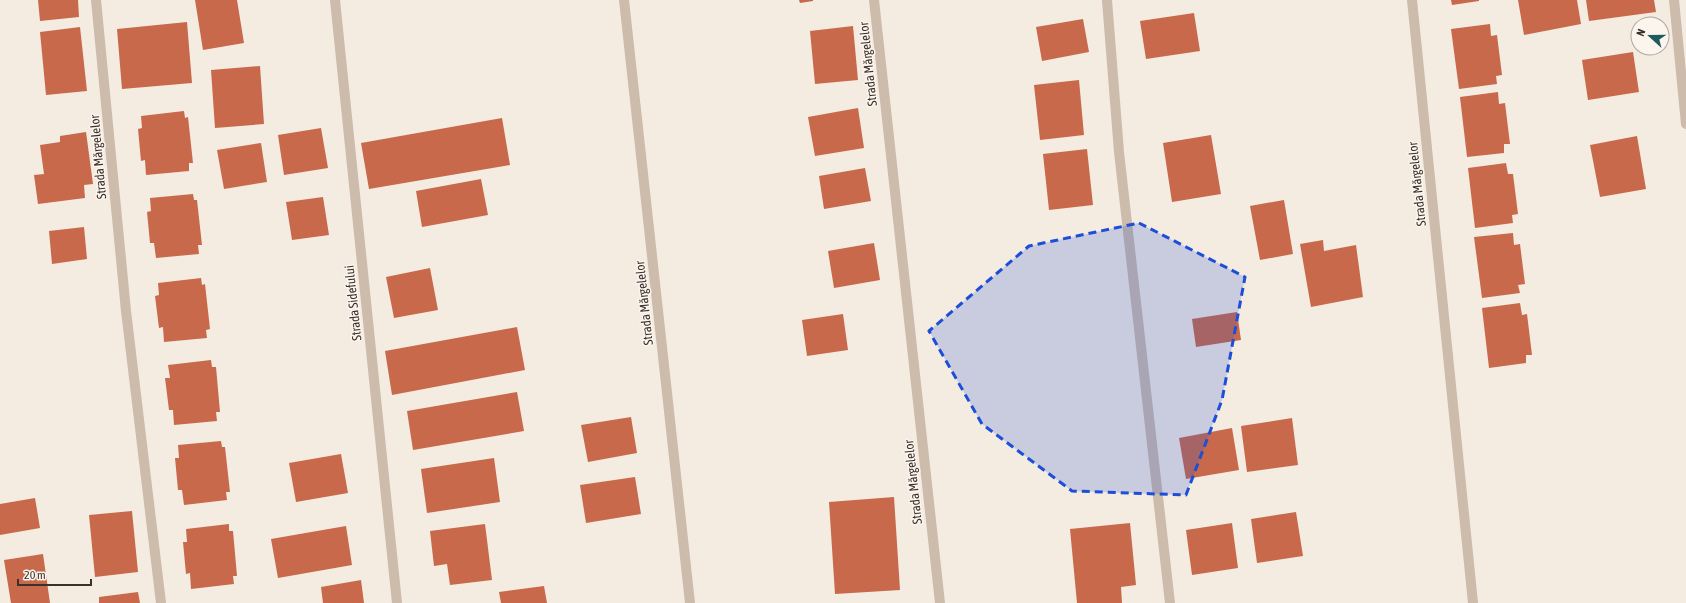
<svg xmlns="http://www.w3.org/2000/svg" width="1686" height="603" font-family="'Asap Condensed',sans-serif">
<rect width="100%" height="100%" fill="#f4ebe1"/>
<path fill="#c8694b" d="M38 0H78L79 17 40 21Z
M195 0H237L244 43 203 50Z
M799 0H813V1L800 3Z
M1451 0H1479V1L1452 5Z
M1518 0H1577L1581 24 1524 35Z
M1586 0H1654L1656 12 1589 21Z
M1194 13 1200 51 1146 59 1140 21Z
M1083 19 1089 52 1042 61 1036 27Z
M187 22 192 83 122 89 117 29Z
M1490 24 1491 36 1497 35 1502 75 1496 76 1497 84 1459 89 1451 29Z
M853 26 858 80 815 84 810 31Z
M80 27 87 91 46 95 40 32Z
M1633 52 1639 92 1588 100 1582 60Z
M260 66 264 124 215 128 211 70Z
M1079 80 1084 135 1040 140 1034 85Z
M1498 92 1499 104 1505 103 1510 144H1504V153L1467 157 1460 97Z
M858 108 864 148 815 156 808 117Z
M184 111 185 118 188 117 193 163H189V171L146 175 145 160 141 161 138 129 142 128 141 116Z
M502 118 510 165 369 189 361 143Z
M321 128 328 168 284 175 278 135Z
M86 132 93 184 84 185 85 198 38 204 34 175 44 174 40 145 60 142V136Z
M1211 135 1221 194 1172 202 1163 143Z
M1637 136 1646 189 1600 197 1590 145Z
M261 143 267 182 224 189 217 150Z
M1087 149 1093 205 1049 210 1043 154Z
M1506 163 1508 174H1513L1518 214 1512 215 1513 223 1475 228 1468 168Z
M865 168 871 201 824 209 819 176Z
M481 179 488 215 422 227 416 191Z
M193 194 194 200H197L202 245H198L199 254 156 258 154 243H150L147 212 151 211 150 198Z
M323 197 329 235 292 240 286 202Z
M1284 200 1293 254 1260 260 1250 206Z
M84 227 87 259 52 264 49 231Z
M1513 233 1514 245 1520 244 1525 284 1518 285 1520 293 1482 298 1474 237Z
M1323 240 1324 251 1356 245 1363 297 1311 307 1300 244Z
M874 243 880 280 834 288 828 251Z
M430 268 438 310 394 318 386 277Z
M201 278 202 285 205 284 210 329 206 330 207 338 164 342 163 327 159 328 155 296 159 295 158 283Z
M1520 303 1522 315 1527 314 1532 355H1526V363L1489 368 1482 308Z
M1237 312 1241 340 1196 347 1192 319Z
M843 314 848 350 807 356 802 320Z
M517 327 525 370 392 395 385 351Z
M211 360 212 367H216L220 412H216L217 421 174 425 173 410H169L165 378H170L168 365Z
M517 392 524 431 413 450 407 411Z
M631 417 637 453 588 462 581 425Z
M1292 418 1298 465 1247 472 1241 426Z
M1232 428 1239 470 1186 479 1179 438Z
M221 441 222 447H225L230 492H226L227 500 184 505 182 490H178L175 458H179L178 445Z
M341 454 348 493 296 502 289 463Z
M494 458 500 502 427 513 421 469Z
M635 477 641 514 586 523 580 485Z
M894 497 900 590 835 594 829 502Z
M35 498 40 528 0 535V504Z
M132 511 138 572 95 577 89 515Z
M1296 512 1303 556 1257 563 1251 519Z
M1130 523 1136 585 1121 587 1122 603H1077L1070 529Z
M1232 523 1238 568 1192 575 1186 530Z
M229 524V531H233L237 576H233L234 584 191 589 190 573 186 574 183 542H187L186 529Z
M485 524 492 580 450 585 447 564 434 566 430 531Z
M346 526 352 565 278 578 271 539Z
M43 554 50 603H11L4 560Z
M361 580 364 603H323L321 587Z
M544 586 547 603H501L499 592Z
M138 592 140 603H99V597Z"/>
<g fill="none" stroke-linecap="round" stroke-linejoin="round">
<path stroke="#cdbbac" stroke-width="10" d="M96 0 126 311 161 603
M335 0 397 603
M624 0 690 603
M874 0 940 603
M1107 0 1119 152 1170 603
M1412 0 1473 603
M1674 0 1686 124"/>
</g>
<path fill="#1d4ed8" fill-opacity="0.2" stroke="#1d4ed8" stroke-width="3" stroke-dasharray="8 5" stroke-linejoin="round" d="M1139 223 1245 277 1222 400 1186 495 1072 491 982 424 929 331 1029 246Z"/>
<g text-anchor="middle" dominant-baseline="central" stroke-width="3" stroke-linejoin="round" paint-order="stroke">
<g font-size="13" fill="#3b302b" stroke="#fbf5ee">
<text transform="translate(868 64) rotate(-96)">Strada Mărgelelor</text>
<text transform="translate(98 157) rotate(-95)">Strada Mărgelelor</text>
<text transform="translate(1417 184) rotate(-96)">Strada Mărgelelor</text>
<text transform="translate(353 303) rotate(-96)">Strada Sidefului</text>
<text transform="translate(644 303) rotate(-96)">Strada Mărgelelor</text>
<text transform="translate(913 482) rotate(-96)">Strada Mărgelelor</text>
</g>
</g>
<g transform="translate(1650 36) rotate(291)"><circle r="19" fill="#fbf5ee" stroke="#aea6a0"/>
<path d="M0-3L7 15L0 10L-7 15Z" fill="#1f5a5e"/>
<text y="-6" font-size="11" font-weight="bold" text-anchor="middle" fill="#3b302b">N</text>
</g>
<path d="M18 579v6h73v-6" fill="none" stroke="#3b302b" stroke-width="2"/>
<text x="24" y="579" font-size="12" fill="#3b302b" stroke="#fbf5ee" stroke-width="3" paint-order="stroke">20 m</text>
</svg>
